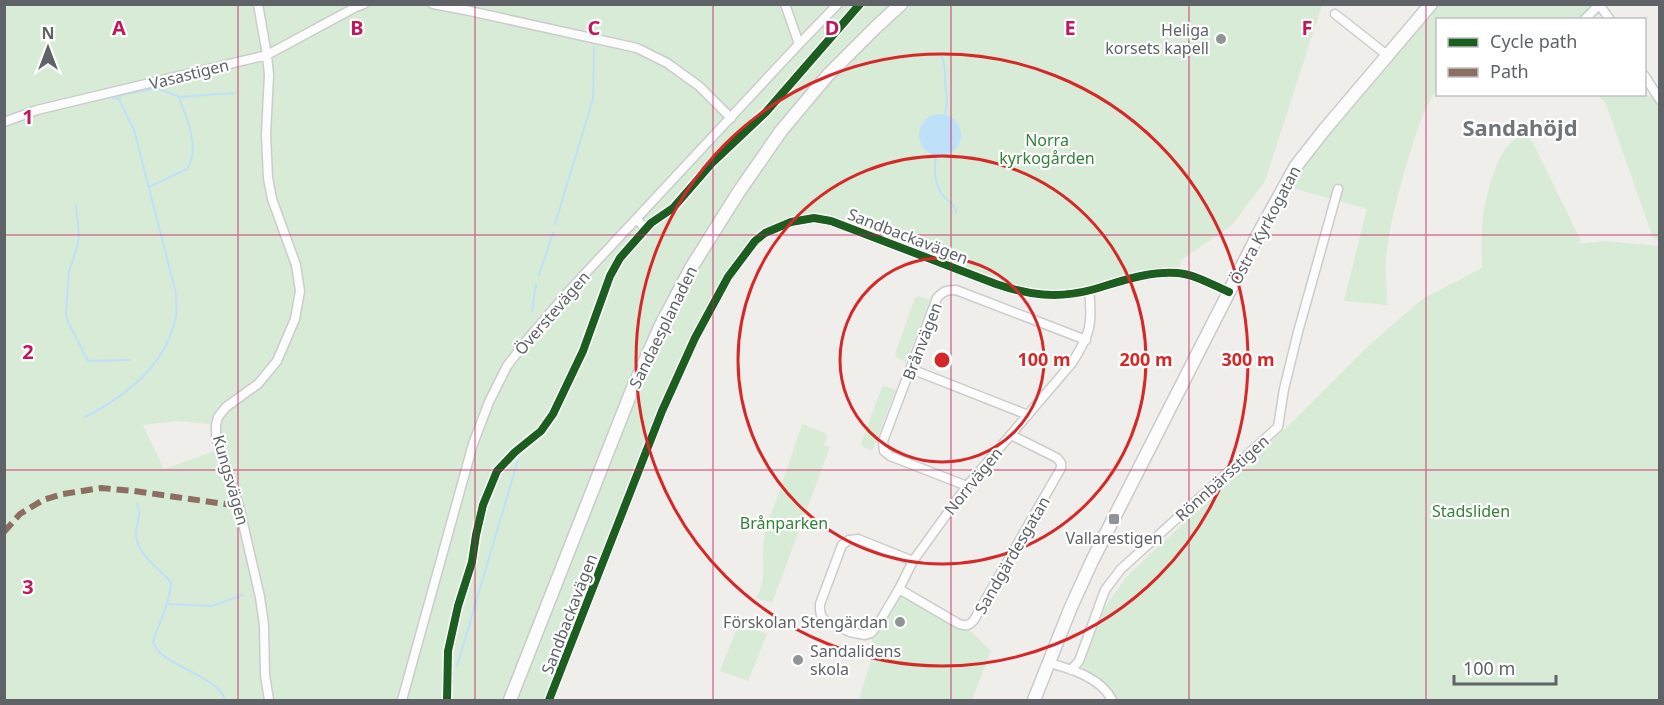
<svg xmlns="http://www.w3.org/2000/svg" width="1664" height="705" font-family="'Noto Sans',sans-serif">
<rect width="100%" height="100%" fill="#efeeea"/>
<path fill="#d8ebd6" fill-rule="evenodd" d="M1599 4 1584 19 1438 20 1437 90C1426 103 1420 123 1414 140 1402 179 1390 218 1386 258 1385 274 1387 290 1387 305L1344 301 1367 209 1285 186 1431 5Z
M4 5H1322L1265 181 1232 225 1181 260 1179 273 1037 295 831 221 791 222 755 241 695 338 549 700H5ZM178 421 216 425 220 449 164 469 143 425Z
M1645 94 1659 100V240L1653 238 1606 104 1598 95Z
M1521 136 1529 137 1533 143 1581 241 1576 244 1605 241 1659 246V700H1112L1080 673 1104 609 1126 577 1292 422 1366 348 1413 307 1424 298 1482 268C1482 251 1481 234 1483 217 1486 195 1498 143 1521 136Z
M919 296 930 300 906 362 896 357 895 354 915 298Z
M885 386 896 390 872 451 862 446 861 443 882 387Z
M802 424 825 433 828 438 824 445 830 447 772 603 756 598C765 584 763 570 763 555 763 540 766 521 774 507Z
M899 589 965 626 991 651 972 700H859L874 650 871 633Z
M739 623 767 634 748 681 720 671Z"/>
<path fill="#bfe0f9" d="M919 135a21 21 0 1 1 42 0a21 21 0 1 1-42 0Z"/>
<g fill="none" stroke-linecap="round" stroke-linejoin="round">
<path stroke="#bfe0f9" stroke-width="2" d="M942 57C946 67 945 73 945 83 946 95 949 101 945 114
M179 97 233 93
M119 99 121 95 157 88 179 97C186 116 201 150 187 169L149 187
M75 105 110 97 119 99 134 130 176 293C176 300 177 309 176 316 167 365 126 396 85 417
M936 156C934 169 934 183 942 194 947 202 955 203 956 213
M76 204 79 235 77 248 69 271 66 312 67 320 88 361 129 360
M555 224 593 99 594 47
M539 275 553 233
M532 311 536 284
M137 504C142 517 137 519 136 532 135 553 158 568 171 582 170 605 158 622 153 643 154 644 158 651 159 652 174 667 219 679 225 700
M168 604 212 606 243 595
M457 666 518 460"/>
<defs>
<path id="street" d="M258 4 267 55 269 75 266 134 268 178 272 199 296 265 300 291 295 319 277 361 258 384 226 407 218 417 216 425V438L239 506 260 597 264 625 265 675 269 700
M433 4 465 10 637 48 667 63 699 86 731 118
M785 4 799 44
M1599 4 1610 20
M1335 14 1387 55
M1584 20 1599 5
M1644 75 1660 100
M4 122 37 110 267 55 356 7 364 4
M637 220 646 228
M911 369 1028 415
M967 486 890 456 884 451 883 441 937 298C943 291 947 290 956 290L1086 340
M913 561 858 539 849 540 842 545 820 604V610L821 615 825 621 850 632 865 635 871 633 877 626 899 589 913 561 967 486 1072 363C1090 334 1093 325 1089 290
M899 589 959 624C966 626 969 626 974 620L1061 468V463L1057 458 1011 435
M1049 663C1072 669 1101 678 1112 700
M1071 670 1079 661 1105 590 1121 569 1278 427 1284 389 1298 332 1338 189
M402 700 473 444 489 402 507 366 531 335 568 292 799 44 838 4
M549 700 662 411 695 338 728 277 755 241 765 233 791 222 814 218 831 221 996 284C1028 295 1057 299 1091 290 1119 282 1147 271 1177 273 1194 274 1213 285 1229 292"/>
<path id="secondary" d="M510 700 632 390 661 325 691 268 738 193 781 131 828 75 875 28 901 4
M1034 700 1071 607 1092 561 1260 231 1296 166 1325 129 1431 4"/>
</defs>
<use href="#street" stroke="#cbcccc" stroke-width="11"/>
<use href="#secondary" stroke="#cacacb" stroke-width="15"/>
<use href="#street" stroke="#fdfcfc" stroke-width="8"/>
<use href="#secondary" stroke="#fdfcfc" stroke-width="12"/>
<path stroke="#8d6e63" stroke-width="6" stroke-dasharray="12 6" stroke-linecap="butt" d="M4 532 20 514 43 500 63 494 101 488 134 491 239 506"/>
<defs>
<path id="cycleway" d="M447 700 448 651 458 606 472 562 476 535 483 505 497 471 515 452 541 431 553 414 583 351 610 276 620 258 651 223 673 208 713 162 766 112 860 4
M549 700 662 411 695 338 728 277 755 241 765 233 791 222 814 218 831 221 996 284C1028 295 1057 299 1091 290 1119 282 1147 271 1177 273 1194 274 1213 285 1229 292"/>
</defs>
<use href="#cycleway" stroke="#fff" stroke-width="11"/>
<use href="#cycleway" stroke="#1b5e20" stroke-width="8"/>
</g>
<path fill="none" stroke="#c2185b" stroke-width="1.5" stroke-opacity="0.55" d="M238 4V700M475 4V700M713 4V700M951 4V700M1189 4V700M1426 4V700M4 235H1660M4 470H1660"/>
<g fill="none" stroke="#d62828" stroke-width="3">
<circle cx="942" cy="360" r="102"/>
<circle cx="942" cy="360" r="204"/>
<circle cx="942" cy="360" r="306"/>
</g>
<g fill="#919496" stroke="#fff" stroke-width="2">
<circle cx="1221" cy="39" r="6"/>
<rect x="1108" y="513" width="12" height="12" rx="3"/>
<circle cx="900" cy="622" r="6"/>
<circle cx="798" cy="660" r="6"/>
</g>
<g text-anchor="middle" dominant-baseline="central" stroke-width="4.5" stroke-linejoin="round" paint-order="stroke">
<g font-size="16" fill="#5f6368" stroke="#fff" text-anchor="end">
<text x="1209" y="30">Heliga<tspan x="1209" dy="18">korsets kapell</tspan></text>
<text x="1114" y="538" text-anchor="middle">Vallarestigen</text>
<text x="888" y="622">Förskolan Stengärdan</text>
<text x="810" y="651" text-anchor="start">Sandalidens<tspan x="810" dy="18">skola</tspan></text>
</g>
<g font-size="16" fill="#5f6368" stroke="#fff">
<text transform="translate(189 74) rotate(-14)">Vasastigen</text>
<text transform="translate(1265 225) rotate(-62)">Östra Kyrkogatan</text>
<text transform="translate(908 236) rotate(21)">Sandbackavägen</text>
<text transform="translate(552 313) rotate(-49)">Överstevägen</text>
<text transform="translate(663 327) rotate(-64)">Sandaesplanaden</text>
<text transform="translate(922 341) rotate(-69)">Brånvägen</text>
<text transform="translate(1222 478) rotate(-42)">Rönnbärsstigen</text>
<text transform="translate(231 480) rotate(74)">Kungsvägen</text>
<text transform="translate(973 481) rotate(-51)">Norrvägen</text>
<text transform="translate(1012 555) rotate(-60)">Sandgärdesgatan</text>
<text transform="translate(569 614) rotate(-69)">Sandbackavägen</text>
</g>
<g font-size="16" fill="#348238" stroke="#fff">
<text x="1047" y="140">Norra<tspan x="1047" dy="18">kyrkogården</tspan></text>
<text x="1471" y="511">Stadsliden</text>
<text x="784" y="523">Brånparken</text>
</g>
<g font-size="22" font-weight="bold" fill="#70757a" stroke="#fff">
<text x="1520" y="127">Sandahöjd</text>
</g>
</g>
<g font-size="20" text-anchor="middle" font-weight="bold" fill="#c2185b" stroke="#fff" stroke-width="4.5" stroke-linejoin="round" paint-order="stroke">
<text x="119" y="35">A</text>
<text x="357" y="35">B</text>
<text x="594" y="35">C</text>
<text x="832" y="35">D</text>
<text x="1070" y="35">E</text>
<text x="1307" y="35">F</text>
<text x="28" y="124">1</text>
<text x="28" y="359">2</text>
<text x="28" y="594">3</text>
</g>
<circle cx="942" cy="360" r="9" fill="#d62828" stroke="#fff" stroke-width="3"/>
<g font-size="18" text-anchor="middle" font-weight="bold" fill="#d62828" stroke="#fff" stroke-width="4.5" stroke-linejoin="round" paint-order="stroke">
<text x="1044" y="366">100 m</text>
<text x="1146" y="366">200 m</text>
<text x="1248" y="366">300 m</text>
</g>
<rect width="1664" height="705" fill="none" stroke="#5f6368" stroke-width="12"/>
<rect x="1436" y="18" width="210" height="78" fill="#ffffff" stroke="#bfc1c3" stroke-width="1.5"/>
<rect x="1448" y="38" width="30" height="9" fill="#1b5e20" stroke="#bfc1c3" stroke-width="1.5"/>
<text x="1490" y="48" font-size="18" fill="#5f6368">Cycle path</text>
<rect x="1448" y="68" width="30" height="9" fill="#8d6e63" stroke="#bfc1c3" stroke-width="1.5"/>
<text x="1490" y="78" font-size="18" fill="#5f6368">Path</text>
<g transform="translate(48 48)" stroke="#ffffff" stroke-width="4.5" paint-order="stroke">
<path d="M0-4.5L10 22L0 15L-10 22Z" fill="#5f6368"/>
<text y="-9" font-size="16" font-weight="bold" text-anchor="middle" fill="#5f6368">N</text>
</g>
<path d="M1454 675v9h102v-9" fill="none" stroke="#5f6368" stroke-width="3"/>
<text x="1463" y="675" font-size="18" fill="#5f6368" stroke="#ffffff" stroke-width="4.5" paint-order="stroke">100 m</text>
</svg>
